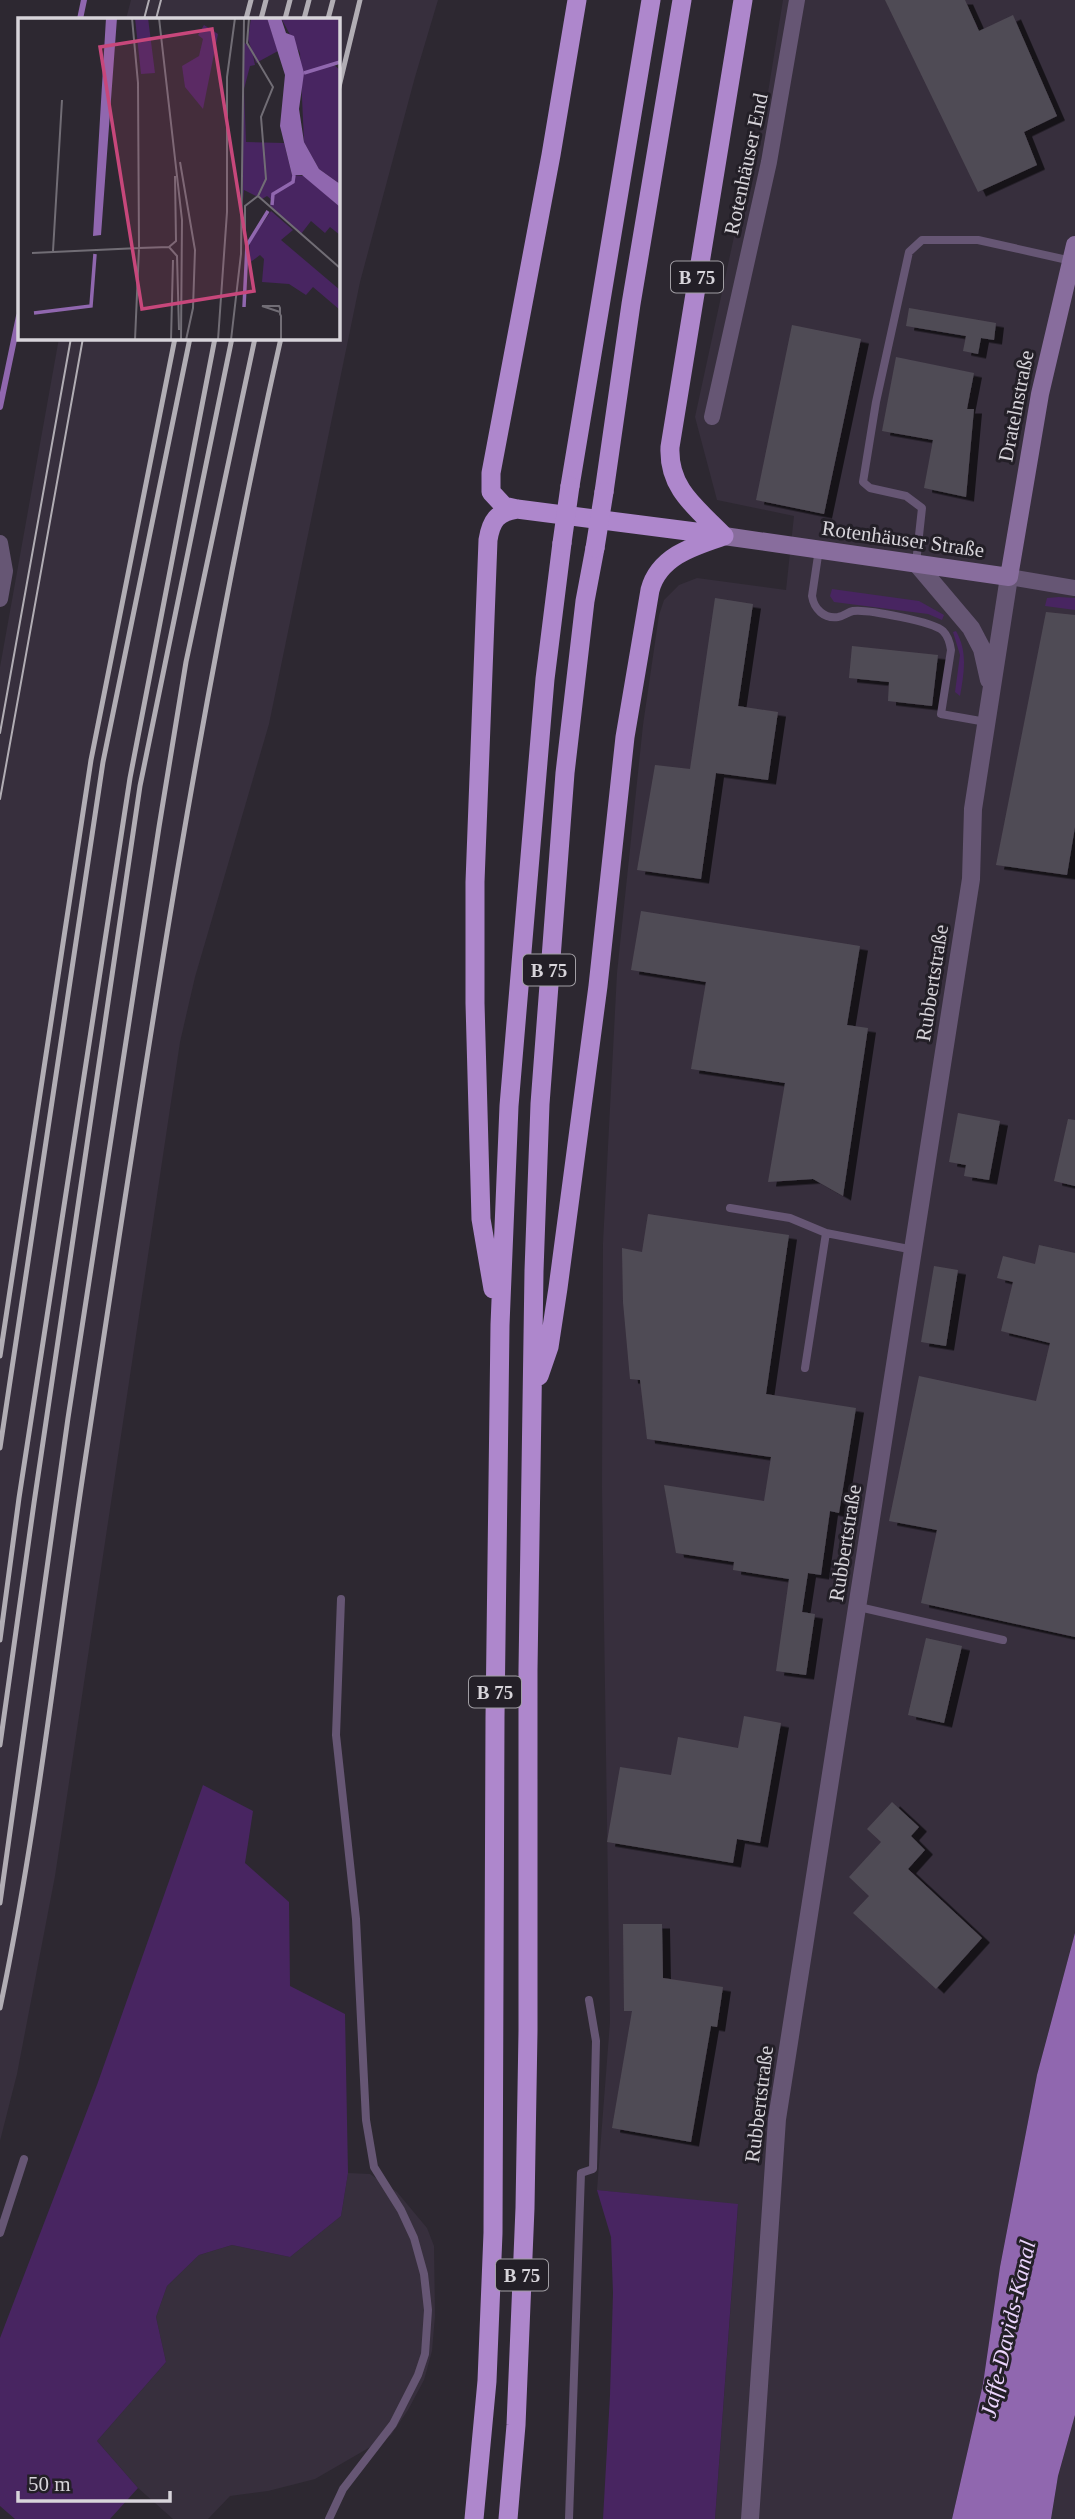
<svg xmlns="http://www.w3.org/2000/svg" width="1075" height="2519" font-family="'Times New Roman',serif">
<defs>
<filter id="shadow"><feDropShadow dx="8" dy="4.5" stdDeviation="0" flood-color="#0009"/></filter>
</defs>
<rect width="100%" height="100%" fill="#2d2831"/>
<path fill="#372f3d" d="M131 0H438L415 77 360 282 269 724 195 977 180 1042 55 1876 17 2074 0 2141V667L59 338H338V19H126Z
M783 0H1075V1933L1037 2075 1000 2267 983 2384 952 2519H715L738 2205 597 2190 610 2022 602 1487 603 1243 617 973 643 725 659 615 664 600 679 585 697 578 786 590 794 516 717 500 695 417 740 209 764 117Z
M348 2173 370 2174 397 2192 427 2228 434 2246 435 2316 432 2351 424 2380 408 2410 391 2435 315 2479 268 2491 230 2496 208 2519H173L138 2488 97 2441 166 2362 156 2317 167 2286 199 2255 232 2245 290 2257 341 2216Z
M1075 2415V2519H1051L1058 2476Z"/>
<path fill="#482561" d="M832 589 919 601 944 615 942 620 928 614 834 602 830 596Z
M1059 597 1075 598V610L1045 606 1047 598Z
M956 631C968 652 964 673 960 696L955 692 960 655 953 632Z
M203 1785 253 1811 245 1863 289 1902 290 1986 345 2014 348 2173 341 2216 290 2257 232 2245 199 2255 167 2286 156 2317 166 2362 97 2441 138 2488 110 2519H15L0 2506V2338L97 2085Z
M597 2190 738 2204 715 2519H603L610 2395 613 2293 611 2237Z"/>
<path fill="#9067af" d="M1075 1933V2415L1058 2476 1051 2519H952L983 2384 1000 2267 1037 2075Z"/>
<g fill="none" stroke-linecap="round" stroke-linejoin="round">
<path stroke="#9067af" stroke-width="6" d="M80 19 84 0
M0 407 19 316"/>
</g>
<path fill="#504b55" filter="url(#shadow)" d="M885 0H965L979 31 1013 15 1057 116 1024 132 1037 165 978 192Z
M909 308 996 323 994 340 981 338 978 354 963 351 966 336 906 326Z
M792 325 861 339 824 514 756 500Z
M896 357 974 373 967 409H974L966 497 924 488 933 440 882 431Z
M715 598 753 604 738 706 778 712 768 780 716 773 701 879 637 870 655 765 690 769Z
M1046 612 1075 615V827L1067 875 996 865Z
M852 646 938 655 932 706 888 701 889 682 849 678Z
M641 911 860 946 847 1025 868 1028 843 1196 813 1179 768 1182 785 1083 691 1069 706 982 631 970Z
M958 1113 1000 1121 989 1180 964 1176 966 1165 949 1162Z
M1068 1119 1075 1120V1186L1054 1181Z
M648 1214 789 1235 766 1394 856 1408 839 1513 830 1511 821 1575 808 1573 802 1612 815 1614 806 1675 776 1671 789 1579 733 1570 734 1562 676 1553 664 1485 764 1501 771 1457 647 1439 640 1380 630 1379 623 1302 622 1248 642 1252Z
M1039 1245 1075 1253V1637L921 1603 937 1530 889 1521 919 1376 1036 1401 1050 1343 1001 1331 1013 1282 997 1278 1003 1256 1035 1264Z
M934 1266 958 1270 946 1346 921 1342Z
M926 1638 962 1646 944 1723 908 1715Z
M744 1716 781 1723 760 1843 737 1839 733 1863 607 1842 620 1767 671 1775 678 1737 738 1748Z
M892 1802 919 1827 911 1836 925 1850 908 1869 982 1938 936 1989 853 1913 869 1896 849 1877 881 1842 867 1829Z
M623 1924H662L663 1978 723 1987 717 2027 711 2026 691 2142 612 2128 632 2011H624Z"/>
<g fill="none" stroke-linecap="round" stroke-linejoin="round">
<path stroke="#665674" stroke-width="8" d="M819 549 812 596C814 609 824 619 838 617 844 616 848 612 853 611 867 609 934 622 943 631 948 636 950 643 951 650L941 714 986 722
M916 563 922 508 906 496 870 488 863 482 876 402 909 252 922 240H978L1072 261
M730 1208 790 1218 826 1233 914 1250
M805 1368 826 1233
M859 1607 1003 1640
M0 2233 24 2159
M329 2519 343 2489 393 2424 418 2375 425 2354 428 2310 424 2274 414 2238 401 2210 374 2167 366 2120 356 1919 336 1735 341 1599
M569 2519 581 2173 593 2169 596 2041 589 2000"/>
<path stroke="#665674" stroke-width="16" d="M712 417 769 162 797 0
M0 543 5 571 0 599
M1009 577 1075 588"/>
<path stroke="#665674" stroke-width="18" d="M916 563 971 628 982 649 989 680
M750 2519 777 2119 971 879 973 809 1009 577"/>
<path stroke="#886d9d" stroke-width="18" d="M724 536 1009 577 1040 394 1075 245"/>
<path stroke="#ae87cc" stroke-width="19" d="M577 0 551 155 491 473V492L504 506 517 509 719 535
M570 486 651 0
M604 492 631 304 682 0
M724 536C697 508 668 489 670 447L743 0
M493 1289 481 1219 475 1003V882L488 540C491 521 497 512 517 509
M539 1376 549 1347 558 1288 598 986 625 737 650 590C659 556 694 546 724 536
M474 2519 487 2381 493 2233 495 1718 500 1325 509 1106 545 679 562 543
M508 2519 516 2425 525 2208 528 2031V1670L534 1271 540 1104 565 773 585 601 595 548"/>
<path stroke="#b1adb4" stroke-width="2" d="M144 19 149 0
M156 19 161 0
M0 733 71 338
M0 799 83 338"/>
<path stroke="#b1adb4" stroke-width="5" d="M246 19 251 0
M261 19 266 0
M285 19 290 0
M304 19 309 0
M328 19 333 0
M338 91 360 0
M0 1356 91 760 175 338
M0 1448 103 762 190 338
M0 1640 19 1498 130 778 215 338
M0 1745 34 1503 140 786 232 338
M0 1903 68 1418 159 827 186 662 255 338
M0 2008C38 1827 57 1644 85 1461 142 1085 197 709 281 338"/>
<path stroke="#ae87cc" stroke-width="19" d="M562 543 570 486
M595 548 604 492"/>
</g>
<g text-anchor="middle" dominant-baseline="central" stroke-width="6" stroke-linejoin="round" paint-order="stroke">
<g fill="#231f27" stroke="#a19ea4" stroke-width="2">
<rect x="671" y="261.5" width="52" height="31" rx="5"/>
<rect x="523" y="954.5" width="52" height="31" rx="5"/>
<rect x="469" y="1676.5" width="52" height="31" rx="5"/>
<rect x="496" y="2259.5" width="52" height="31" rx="5"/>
</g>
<g font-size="19" font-weight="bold" fill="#d7d4da">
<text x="697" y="277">B 75</text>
<text x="549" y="970">B 75</text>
<text x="495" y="1692">B 75</text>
<text x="522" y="2275">B 75</text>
</g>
<g font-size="21" fill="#d7d4da" stroke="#231f27">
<text transform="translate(746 164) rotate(-78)">Rotenhäuser End</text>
<text transform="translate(1016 406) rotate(-79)">Dratelnstraße</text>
<text transform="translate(903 539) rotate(8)">Rotenhäuser Straße</text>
<text transform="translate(932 983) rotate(-81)">Rubbertstraße</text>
<text transform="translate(845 1543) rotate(-81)">Rubbertstraße</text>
<text transform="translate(759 2104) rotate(-83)">Rubbertstraße</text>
</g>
<g font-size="23" font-style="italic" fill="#ebd5fd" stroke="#231f27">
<text transform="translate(1008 2329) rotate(-77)">Jaffe-Davids-Kanal</text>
</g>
</g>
<g transform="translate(18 18)">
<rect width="322" height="322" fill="#2d2831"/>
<path d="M117 0H130L137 55 123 56ZM233 0H249L260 33 238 45 230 21ZM263 0H322V45L316 47 322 52V166L301 151 286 124 282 35ZM186 7 200 16 185 91 167 69 164 48 181 38 185 21 180 17ZM225 23 234 32 237 47 232 48 226 71 228 124 266 125 274 157 287 158 322 189V217L312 209 307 215 293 203 283 216 252 188 255 183 249 178 244 181 226 172 225 183ZM253 193 275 212 263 222 322 272V292L295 269 288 277 271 266 244 264 246 241 242 237 230 246 232 224Z" fill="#482561"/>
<path d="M88 0H99L83 217 75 218ZM249 0H263L268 15 276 18 286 55 281 91 286 124 301 151 322 166V189L284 157H274L262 108 267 57Z" fill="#9067af"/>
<path fill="none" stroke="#9067af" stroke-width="3.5" d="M286 55 322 44M254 187 255 176 275 164 276 157M226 289 229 227 250 193M16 295 73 288 77 236"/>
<path fill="none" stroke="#716d75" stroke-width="2" d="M141 0 164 202 163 322M231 0 229 25 255 69 243 99 248 161 240 178M162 144 177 232 175 290 168 322M240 178 322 250M227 218V188L240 178M151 229 159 238 161 312M151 229 158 223 157 158M35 233 44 82M14 235 121 230 120 65 114 0M262 294 244 288H261L262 290V296L263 298V322M117 322 121 230 151 229M153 322 155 242M200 322 209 194V59L217 0M213 322 223 236 226 0"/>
<path fill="#c7477b" fill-opacity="0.15" stroke="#c7477b" stroke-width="3.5" d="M194 11 236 273 124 291 82 29Z"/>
<rect width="322" height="322" fill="none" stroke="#d7d4da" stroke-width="3.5"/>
</g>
<path d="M18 2491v10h152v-10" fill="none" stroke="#d7d4da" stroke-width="3.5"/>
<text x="28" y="2491" font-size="21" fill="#d7d4da" stroke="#231f27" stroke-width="5" paint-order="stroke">50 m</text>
</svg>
